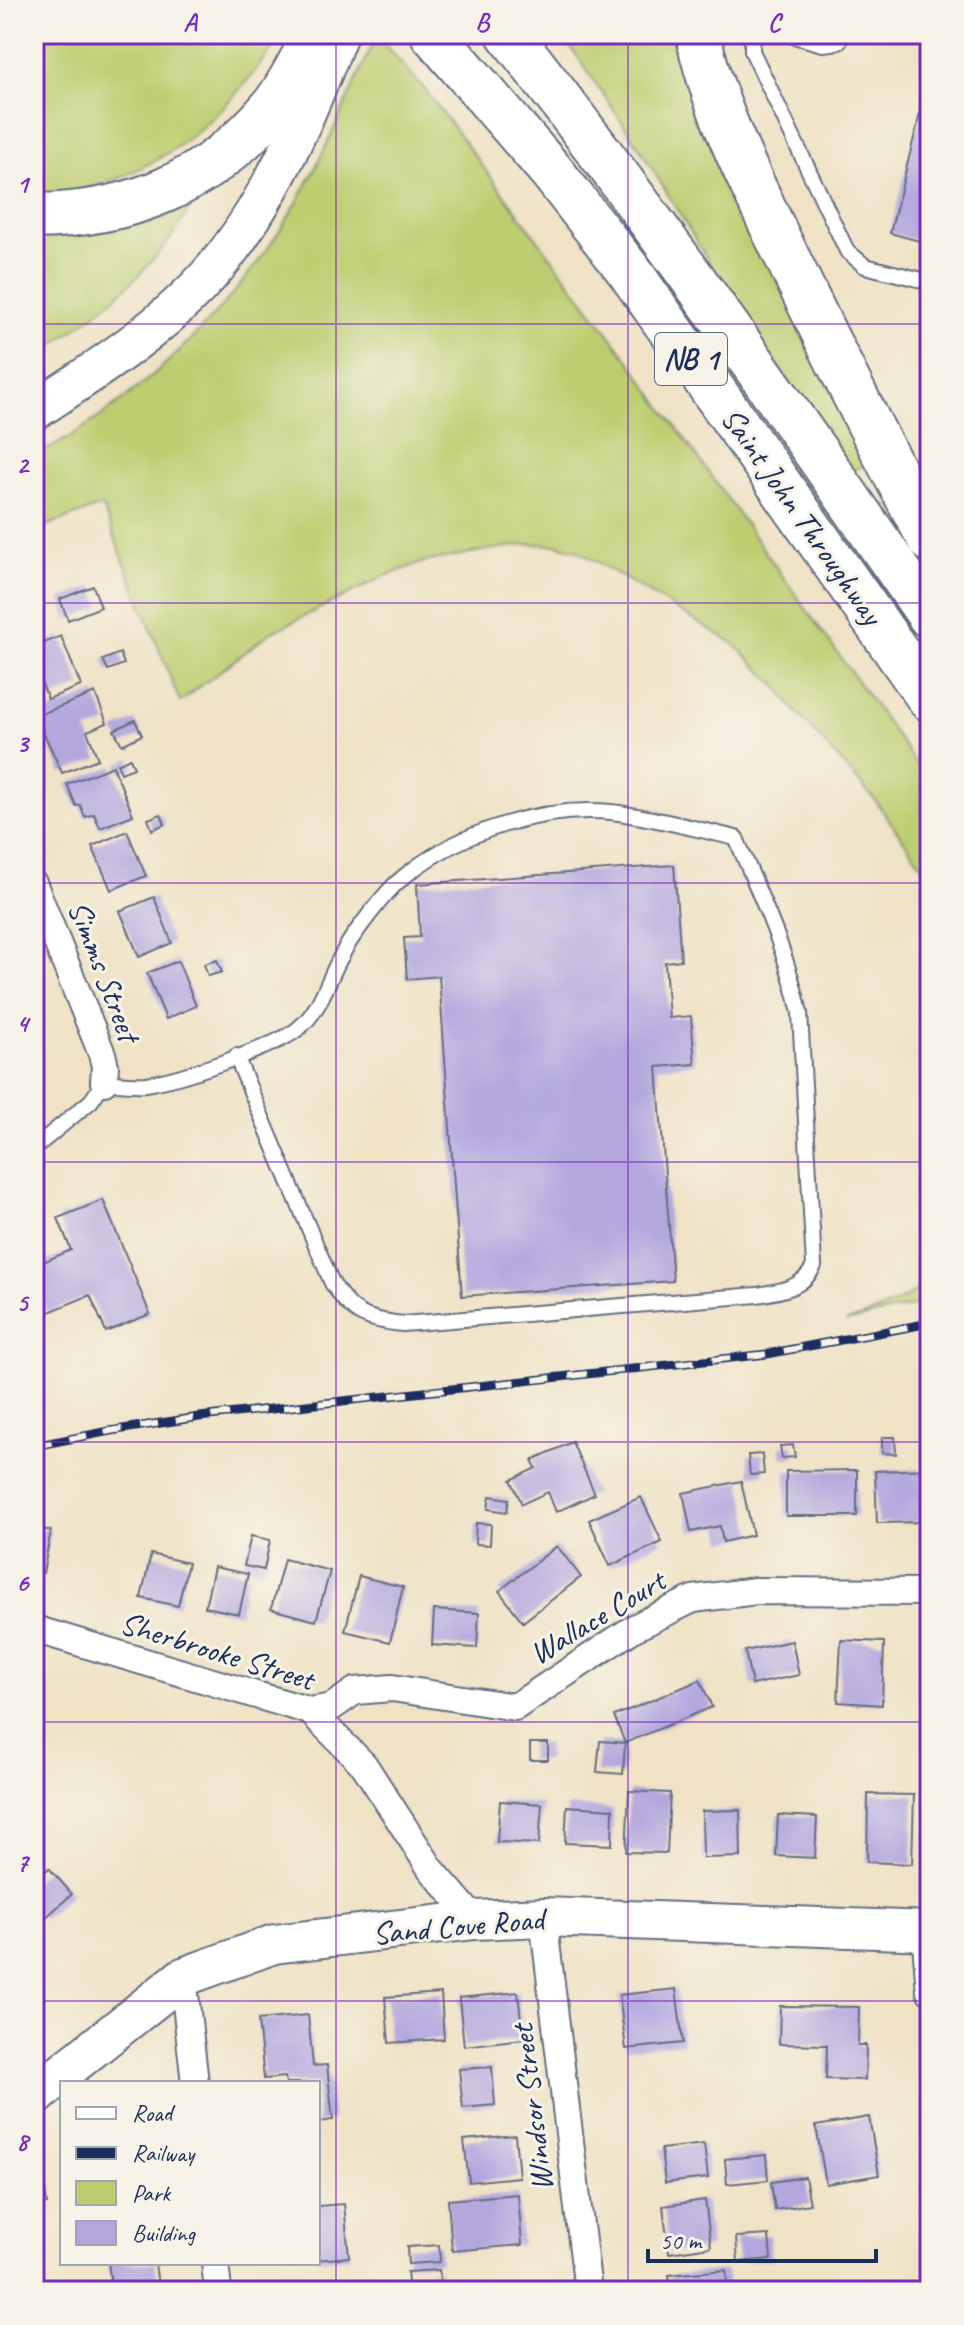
<svg xmlns="http://www.w3.org/2000/svg" width="964" height="2325" font-family="Caveat,sans-serif">
<rect width="100%" height="100%" fill="#f7f3e8"/>
<filter id="ink" filterUnits="userSpaceOnUse"><feTurbulence type="fractalNoise" baseFrequency=".0125" numOctaves="2"/><feDisplacementMap in="SourceGraphic" scale="16" xChannelSelector="R" yChannelSelector="G"/><feConvolveMatrix kernelMatrix="1 2 1 2 8 2 1 2 1" color-interpolation-filters="sRGB"/></filter>
<filter id="wash" filterUnits="userSpaceOnUse"><feTurbulence type="fractalNoise" baseFrequency=".006" numOctaves="4" result="noise"/><feDisplacementMap in="SourceGraphic" scale="32" xChannelSelector="R" yChannelSelector="G"/><feGaussianBlur stdDeviation="1.8" result="paint"/><feColorMatrix in="noise" values="0 0 0 0 0 0 0 0 0 0 0 0 0 0 0 0 0 1.4 0 .05"/><feComposite in="paint" operator="in"/></filter>
<g filter="url(#wash)">
<rect width="100%" height="100%" fill="#efe2c5"/>
<path fill="#becd6f" stroke="#6c7e66" stroke-width="2" d="M34 34H282C234 105 179 161 95 186 76 192 54 197 34 197Z
M562 34H676L692 85 871 465 848 470 745 321 639 147Z
M377 36 426 91 627 358 930 783V877L874 799 793 708 776 685 734 644 577 550 557 545 530 544 494 549 424 562 385 576 270 633 180 702 102 506 34 530V457C129 408 220 321 279 232 319 171 345 101 377 36Z
M196 198C187 212 179 227 169 240 134 288 83 325 34 357V236Z
M930 1280V1302L846 1322C876 1313 906 1301 930 1280Z"/>
<g id="blocks">
<path fill="#b3a7de" d="M922 106 930 108V244L890 233Z
M93 586 101 607 68 620 60 599Z
M61 636 81 686 48 699 42 684 34 687V647Z
M120 653 124 664 108 670 103 660Z
M95 693 107 723 87 731 98 759 62 773 36 716Z
M135 720 142 735 122 745 114 730Z
M130 758 134 768 121 773 117 764Z
M113 766 133 815 100 828 94 814 85 817 80 805 76 806 67 784Z
M161 814 165 824 152 830 148 819Z
M127 831 146 876 111 890 92 846Z
M674 865 681 960 665 962 669 1018 691 1016 695 1064 657 1067 673 1281 462 1296 439 976 407 979 404 938 420 937 417 884Z
M154 897 172 943 139 957 120 911Z
M217 960 222 972 208 976 204 964Z
M178 961 196 1006 166 1019 147 973Z
M103 1200 150 1314 106 1332 90 1295 47 1313 34 1281V1266L71 1250 58 1218Z
M882 1437H895L896 1454 882 1453Z
M572 1442 595 1494 556 1512 548 1492 522 1504 511 1480 536 1468 532 1460Z
M793 1445 795 1457 782 1458 780 1446Z
M762 1454 764 1474 750 1475 748 1455Z
M930 1469V1522L877 1523 875 1471Z
M857 1470V1516H786V1471Z
M741 1481 753 1535 723 1542 720 1526 691 1532 683 1493Z
M490 1496 509 1499 507 1512 488 1509Z
M641 1497 662 1542 610 1566 589 1520Z
M476 1523 491 1524 490 1545 475 1544Z
M34 1527 51 1531 43 1573 34 1571Z
M251 1536 270 1540 264 1570 244 1566Z
M557 1546 581 1577 523 1622 499 1591Z
M151 1554 188 1563 178 1606 141 1598Z
M284 1559 330 1571 316 1621 271 1609Z
M214 1567 248 1574 239 1614 205 1607Z
M359 1576 403 1587 390 1642 345 1631Z
M434 1610 479 1613 477 1648 432 1645Z
M841 1640 884 1642 882 1705 838 1702Z
M792 1641 799 1675 752 1685 745 1651Z
M700 1680 712 1707 625 1743 614 1716Z
M600 1741 625 1743 623 1774 597 1772Z
M530 1743H548V1760H530Z
M629 1791 670 1793 667 1853 626 1852Z
M868 1794 914 1795 912 1864 867 1862Z
M500 1801 542 1804 539 1844 497 1842Z
M567 1806 613 1809 612 1845 565 1843Z
M740 1810 741 1857 703 1858 702 1811Z
M778 1815 817 1817 815 1858 776 1856Z
M49 1868 72 1894 44 1919 34 1907V1881Z
M676 1989 683 2043 626 2049 619 1995Z
M518 1992 523 2039 464 2046 459 1998Z
M441 1993 444 2039 389 2043 385 1997Z
M780 2006 859 2007 858 2045H866L865 2080 826 2079 827 2045 779 2044Z
M308 2015 313 2066 327 2065 333 2120 318 2122V2083H286L285 2077 264 2079 258 2020Z
M492 2067 495 2105 463 2108 459 2069Z
M869 2117 879 2175 826 2184 816 2126Z
M515 2135 519 2177 469 2182 464 2140Z
M704 2144 708 2178 665 2183 661 2149Z
M766 2155 768 2180 727 2184 725 2159Z
M805 2177 810 2204 775 2210 771 2182Z
M45 2189 47 2204 34 2205V2190Z
M518 2194 522 2245 452 2251 448 2200Z
M705 2200 711 2247 669 2253 663 2206Z
M344 2204 349 2257 318 2260V2206Z
M769 2235 771 2259 738 2262 736 2237Z
M439 2245 440 2262 408 2264 407 2247Z
M108 2263H155L158 2286 112 2291Z
M439 2270 441 2291H409L407 2272Z
M726 2270 728 2291H670L669 2275Z"/>
</g>
</g>
<g filter="url(#ink)">
<use href="#blocks" fill-opacity="0" stroke="#656e82" stroke-width="2"/>
<g fill="none" stroke-linecap="round" stroke-linejoin="round">
<defs>
<path id="lane" d="M757 34 752 43V51L847 251 865 266 930 282
M787 34 823 44 839 42
M34 1148 91 1101 104 1082C118 1083 132 1085 146 1084 176 1080 277 1047 299 1028 321 1010 328 978 342 955 347 944 355 934 362 924 375 907 389 888 406 875 461 831 542 806 611 812 653 817 695 829 736 838 760 895 787 952 800 1013L814 1266C803 1289 780 1291 757 1295L403 1324C366 1320 352 1315 332 1283L236 1056"/>
<path id="street" d="M34 885 102 1054 105 1066 104 1082
M34 1629 310 1711 364 1765 431 1869 475 1920
M310 1711 332 1707 355 1691 392 1688 515 1707 634 1628 693 1599 756 1591 930 1592
M543 1917 588 2291
M925 1930 930 1991
M183 1977 195 2083
M215 2263 218 2291"/>
<path id="secondary" d="M34 411C101 367 174 321 224 257 275 191 308 112 338 34
M34 2098 61 2074 183 1977 274 1944 475 1920 543 1917 930 1931"/>
<path id="highway" d="M433 34 552 172 630 272 930 699
M509 34C657 222 793 419 930 616
M698 34C713 109 753 186 786 255 832 351 879 446 930 539
M34 216C131 215 209 183 272 108 290 86 302 58 316 34"/>
</defs>
<use href="#lane" stroke="#656e82" stroke-width="18"/>
<use href="#street" stroke="#656e82" stroke-width="30"/>
<use href="#secondary" stroke="#656e82" stroke-width="42"/>
<use href="#highway" stroke="#656e82" stroke-width="48"/>
<use href="#lane" stroke="#fff" stroke-width="14"/>
<use href="#street" stroke="#fff" stroke-width="26"/>
<use href="#secondary" stroke="#fff" stroke-width="38"/>
<use href="#highway" stroke="#fff" stroke-width="44"/>
<defs>
<path id="rail" d="M34 1446 110 1431 199 1417 767 1354 930 1323"/>
</defs>
<use href="#rail" stroke="#1b2f5e" stroke-width="9"/>
<use href="#rail" stroke="#f7f3e8" stroke-width="6" stroke-dasharray="18" stroke-linecap="butt"/>
</g>
</g>
<path fill="none" stroke="#7b2cbf" stroke-width="2" stroke-opacity="0.55" d="M336 34V2291M628 34V2291M34 324H930M34 603H930M34 883H930M34 1162H930M34 1442H930M34 1722H930M34 2001H930"/>
<g text-anchor="middle" dominant-baseline="central" stroke-width="6" stroke-linejoin="round" paint-order="stroke">
<rect fill="#f7f3e8" stroke="#5d6a87" stroke-width="2" x="655" y="333" width="72" height="52" rx="6"/>
<g font-size="30" font-weight="bold" fill="#1b2f5e">
<text x="691" y="359">NB 1</text>
</g>
<g font-size="32" fill="#1b2f5e" stroke="#f7f3e8">
<text transform="translate(802 516) rotate(55)">Saint John Throughway</text>
<text transform="translate(104 971) rotate(69)">Simms Street</text>
<text transform="translate(597 1617) rotate(-31)">Wallace Court</text>
<text transform="translate(217 1651) rotate(17)">Sherbrooke Street</text>
<text transform="translate(458 1926) rotate(-5)">Sand Cove Road</text>
<text transform="translate(532 2108) rotate(-97)">Windsor Street</text>
</g>
</g>
<rect width="964" height="2325" fill="none" stroke="#f7f3e8" stroke-width="88"/>
<rect x="60" y="2081" width="260" height="184" fill="#f7f3e8" stroke="#9fa5b1" stroke-width="2"/>
<rect x="76" y="2107" width="40" height="12" fill="#ffffff" stroke="#9fa5b1" stroke-width="2"/>
<text x="132" y="2121" font-size="24" fill="#1b2f5e">Road</text>
<rect x="76" y="2147" width="40" height="12" fill="#1b2f5e" stroke="#9fa5b1" stroke-width="2"/>
<text x="132" y="2161" font-size="24" fill="#1b2f5e">Railway</text>
<rect x="76" y="2181" width="40" height="24" fill="#becd6f" stroke="#9fa5b1" stroke-width="2"/>
<text x="132" y="2201" font-size="24" fill="#1b2f5e">Park</text>
<rect x="76" y="2221" width="40" height="24" fill="#b3a7de" stroke="#9fa5b1" stroke-width="2"/>
<text x="132" y="2241" font-size="24" fill="#1b2f5e">Building</text>
<path d="M648 2249v12h228v-12" fill="none" stroke="#1b2f5e" stroke-width="4"/>
<text x="660" y="2249" font-size="24" fill="#1b2f5e" stroke="#f7f3e8" stroke-width="6" paint-order="stroke">50 m</text>
<rect x="44" y="44" width="876" height="2237" fill="none" stroke="#7b2cbf" stroke-width="3"/>
<g font-size="26" text-anchor="middle" font-weight="bold" fill="#7b2cbf">
<text x="190" y="31">A</text>
<text x="482" y="31">B</text>
<text x="774" y="31">C</text>
<text x="22" y="193">1</text>
<text x="22" y="473">2</text>
<text x="22" y="752">3</text>
<text x="22" y="1032">4</text>
<text x="22" y="1311">5</text>
<text x="22" y="1591">6</text>
<text x="22" y="1871">7</text>
<text x="22" y="2150">8</text>
</g>
</svg>
